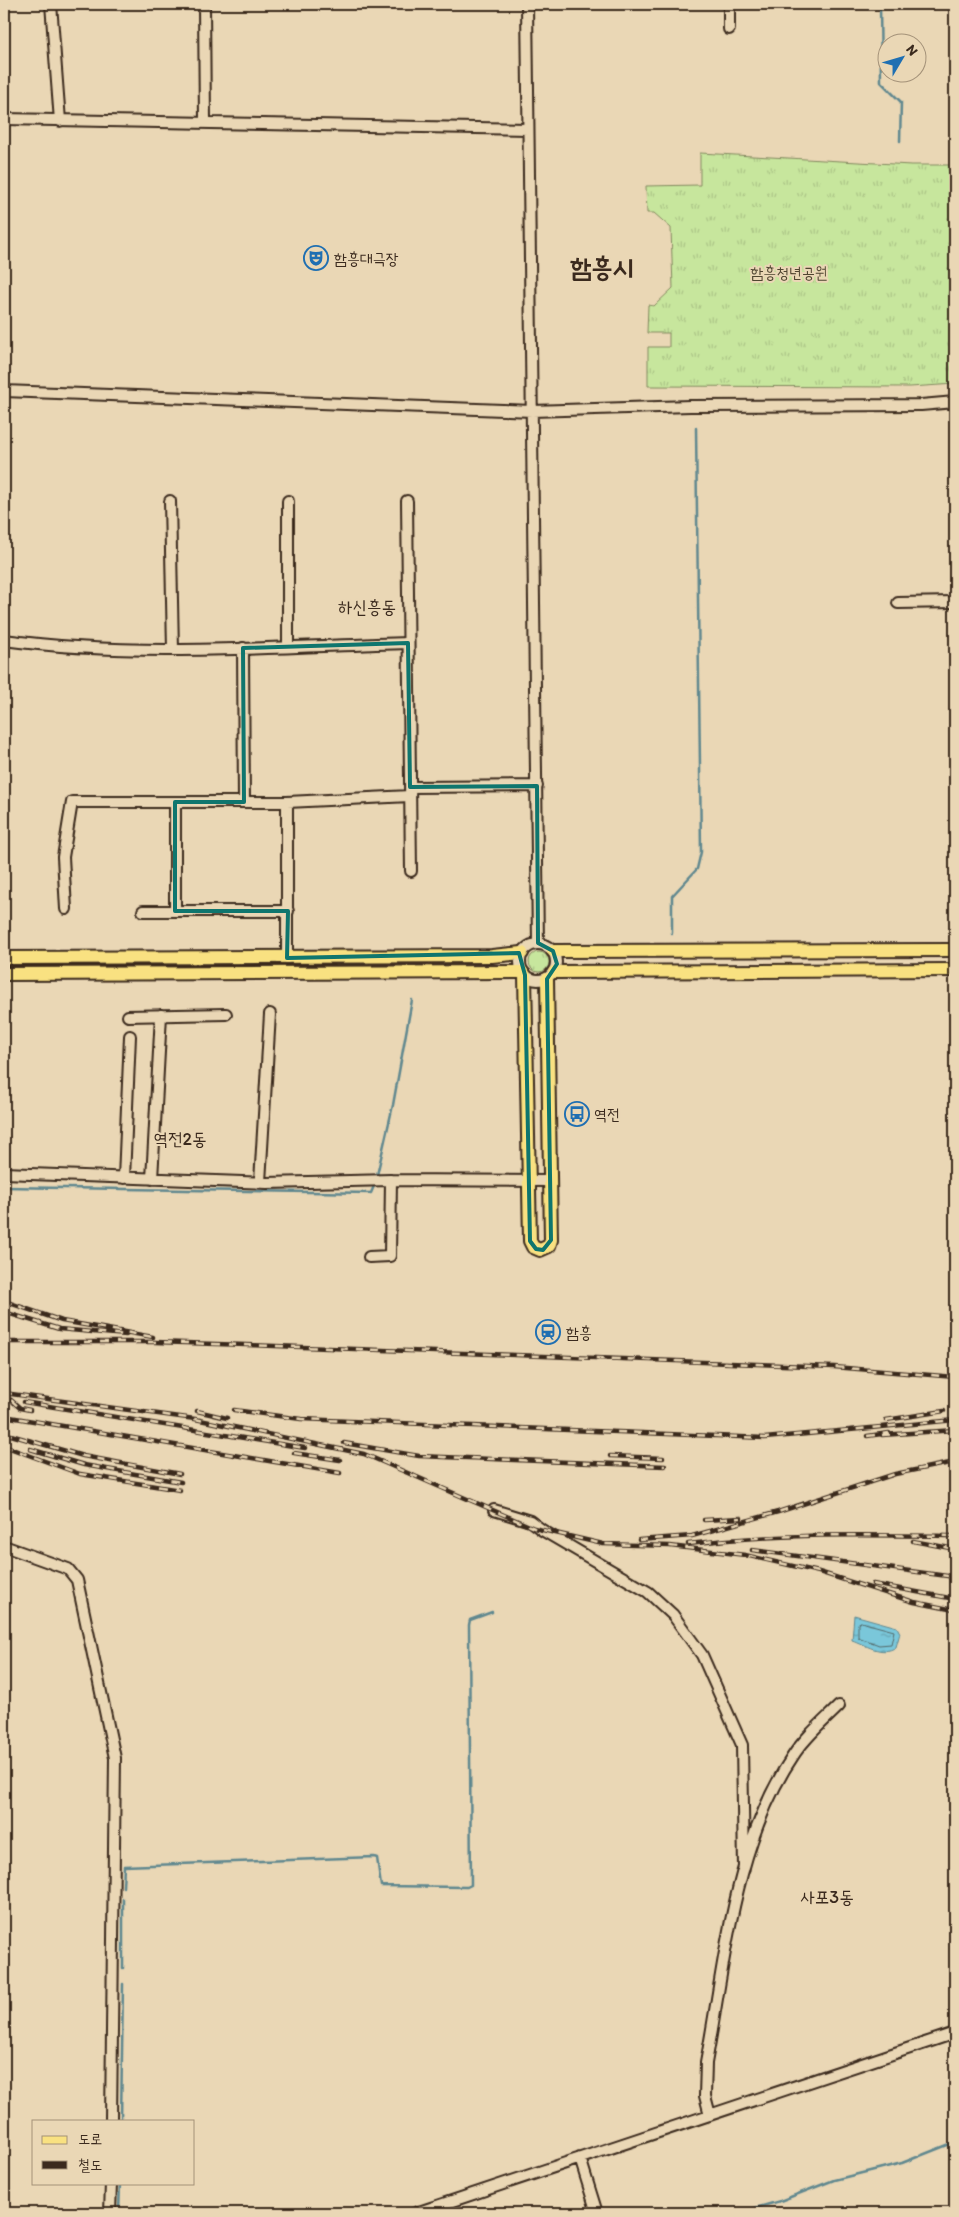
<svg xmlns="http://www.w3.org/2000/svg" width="959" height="2217" font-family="Itim,'Poor Story',sans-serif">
<defs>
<pattern id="grass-tufts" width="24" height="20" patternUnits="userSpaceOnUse" patternTransform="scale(1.25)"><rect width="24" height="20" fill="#c7e69d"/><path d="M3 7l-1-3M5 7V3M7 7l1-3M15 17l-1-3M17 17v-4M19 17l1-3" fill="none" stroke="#acc587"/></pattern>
<pattern id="water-ripples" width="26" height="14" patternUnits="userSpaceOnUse" patternTransform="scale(1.25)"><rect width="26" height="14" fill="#7ac7da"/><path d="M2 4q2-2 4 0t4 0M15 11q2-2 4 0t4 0" fill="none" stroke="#65a2b0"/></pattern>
</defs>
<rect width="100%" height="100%" fill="#ead7b5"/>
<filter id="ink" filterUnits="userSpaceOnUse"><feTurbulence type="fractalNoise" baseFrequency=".02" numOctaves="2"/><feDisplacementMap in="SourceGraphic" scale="10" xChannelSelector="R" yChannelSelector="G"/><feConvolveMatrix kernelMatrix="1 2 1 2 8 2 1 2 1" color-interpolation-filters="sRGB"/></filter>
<g filter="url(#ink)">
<path fill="url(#grass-tufts)" stroke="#81885e" d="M700 153 911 165H955V384L910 387 648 386V347H669V333H647L648 305 654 306 673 288 671 228 654 213H647L646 186 700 185Z
M529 962a10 10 0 1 1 20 0a10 10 0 1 1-20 0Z"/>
<path fill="url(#water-ripples)" stroke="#61888f" d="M854 1615 897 1627 900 1633 896 1647C882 1657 864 1644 852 1640Z"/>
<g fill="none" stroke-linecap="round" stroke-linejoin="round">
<path stroke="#546969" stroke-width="1" d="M861 1622 894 1631 891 1644 879 1645 858 1637V1624Z"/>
<path stroke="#61888f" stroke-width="2.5" d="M880 4 881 82 901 102 900 141
M672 933V896L697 869 701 852 696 428
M377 1175 393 1105 412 1000
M4 1187 371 1193 374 1186
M123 1887 124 1866 374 1857 377 1858 381 1886 467 1887 471 1885 469 1625 470 1620 492 1612
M123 1968V1899
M121 2121 123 1984
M119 2213 120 2183
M738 2213 780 2201 834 2180 902 2163 955 2142"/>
<defs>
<path id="minor" d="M51 4 60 121
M204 4 205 122
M527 4 538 944
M729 4V29
M4 119 528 129
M4 391 532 411 690 406 921 405 955 402
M170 501 173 650
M288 501V647
M407 501 411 871
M898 603 955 602
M4 640C137 658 274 647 408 643
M243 648 244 802
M410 787 537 786
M175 802V911
M66 909 63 857 72 802H287L410 796
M143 911H288
M520 962a18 18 0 1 1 36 0a18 18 0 1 1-36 0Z
M287 958V802
M128 1016 226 1014
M4 1173 267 1183 391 1180 550 1181
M124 1178 130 1036
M152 1179 161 1015
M260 1182 270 1014
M369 1257 390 1256 391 1180
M494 1510 530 1521 542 1530 648 1592 673 1615 702 1655 742 1745 744 1868
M4 1546 68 1569 77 1580 115 1758 111 2121
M710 2115 705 2096 706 2063C725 1962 734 1843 793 1756 805 1737 823 1722 839 1706
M580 2158 597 2213
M110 2213 111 2183
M416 2213 955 2033"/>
<path id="major" d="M553 951 955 950
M4 958 492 956 522 953
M554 972 955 970
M4 974 522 972
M525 975 530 1241 533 1247 540 1250 549 1246 551 1240 547 979"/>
</defs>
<use href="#minor" stroke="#3b2a1e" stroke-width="14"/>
<use href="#major" stroke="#3b2a1e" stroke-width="16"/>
<use href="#minor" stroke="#ead7b5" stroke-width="10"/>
<use href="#major" stroke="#f9e181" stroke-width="12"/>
<defs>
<path id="rail" d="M4 1301 62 1321 153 1337
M4 1312 59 1329 126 1335
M4 1342H155L275 1346 834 1367 955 1377
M4 1393 195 1419 364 1454 534 1528 603 1544 670 1546 745 1555 819 1572 914 1602 954 1610
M11 1400 20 1408 30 1410
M24 1402 305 1448
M234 1410 301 1419 765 1438 955 1420
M197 1411 227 1418
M4 1416 340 1473
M886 1420 944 1411
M4 1433 83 1456 180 1474
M882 1435 955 1430
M867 1436 889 1433
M344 1443 419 1456 665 1466
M4 1446 80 1474 180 1490
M30 1449 84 1465 181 1482
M294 1453 340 1460
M610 1456 663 1458
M704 1520 741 1518
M639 1540 692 1536 778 1512 895 1474 955 1462
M913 1541 955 1549
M688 1544C777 1533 866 1535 955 1536
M752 1550 955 1577
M873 1584 955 1599"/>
</defs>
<use href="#rail" stroke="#3b2a1e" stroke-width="4.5"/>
<use href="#rail" stroke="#ead7b5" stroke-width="2.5" stroke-dasharray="8" stroke-linecap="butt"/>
</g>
</g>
<path fill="none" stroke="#0f766e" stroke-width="4" stroke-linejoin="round" d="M408 643 410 787 537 786 538 943 553 951 557 964 547 979 551 1240 543 1250 536 1249 530 1241 525 975 519 953 287 958 288 911H175V802H244L243 648Z"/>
<defs>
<symbol id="theatre-ring" viewBox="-11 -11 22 22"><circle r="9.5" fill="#ead7b5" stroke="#1f6fb2" stroke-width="1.5"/><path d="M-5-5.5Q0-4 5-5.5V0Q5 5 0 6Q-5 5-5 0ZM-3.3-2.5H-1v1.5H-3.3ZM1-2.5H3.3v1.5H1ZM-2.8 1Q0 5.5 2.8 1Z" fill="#1f6fb2"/></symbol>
<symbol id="bus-ring" viewBox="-11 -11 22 22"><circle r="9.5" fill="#ead7b5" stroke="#1f6fb2" stroke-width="1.5"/><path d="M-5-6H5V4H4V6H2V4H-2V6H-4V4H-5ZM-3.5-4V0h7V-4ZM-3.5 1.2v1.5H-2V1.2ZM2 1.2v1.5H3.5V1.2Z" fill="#1f6fb2"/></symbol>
<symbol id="station-ring" viewBox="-11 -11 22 22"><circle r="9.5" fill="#ead7b5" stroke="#1f6fb2" stroke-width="1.5"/><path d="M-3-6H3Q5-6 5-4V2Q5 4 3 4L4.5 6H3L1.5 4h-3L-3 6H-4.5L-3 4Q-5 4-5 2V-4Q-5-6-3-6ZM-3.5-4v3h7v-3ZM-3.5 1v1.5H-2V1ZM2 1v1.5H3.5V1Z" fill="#1f6fb2"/></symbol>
</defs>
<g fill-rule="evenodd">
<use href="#theatre-ring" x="302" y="244" width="28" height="28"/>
<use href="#bus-ring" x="563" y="1100" width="28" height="28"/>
<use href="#station-ring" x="534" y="1318" width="28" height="28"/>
</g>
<g text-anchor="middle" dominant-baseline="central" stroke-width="4" stroke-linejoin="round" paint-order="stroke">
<g font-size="16" fill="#3b2a1e" stroke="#ead7b5" text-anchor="start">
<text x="334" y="258">함흥대극장</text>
<text x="594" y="1114">역전</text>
<text x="566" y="1332">함흥</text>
</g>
<g font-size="16" fill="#504631" stroke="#ead7b5">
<text x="789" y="272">함흥청년공원</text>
</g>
<g font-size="18" fill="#3b2a1e" stroke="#ead7b5">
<text x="367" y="607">하신흥동</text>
<text x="180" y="1139">역전2동</text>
<text x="827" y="1897">사포3동</text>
</g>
<g font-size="26" font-weight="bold" fill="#3b2a1e" stroke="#ead7b5">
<text x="602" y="267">함흥시</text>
</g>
</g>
<rect width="959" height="2217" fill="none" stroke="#ead7b5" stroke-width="20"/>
<rect x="10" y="10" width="939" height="2197" fill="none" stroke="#3b2a1e" stroke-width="2" filter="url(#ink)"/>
<rect x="32" y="2120" width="162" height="65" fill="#ead7b5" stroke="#a49279"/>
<rect x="42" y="2136" width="25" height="8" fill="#f9e181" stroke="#a49279"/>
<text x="78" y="2144" font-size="15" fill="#3b2a1e">도로</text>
<rect x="42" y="2161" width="25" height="8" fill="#3b2a1e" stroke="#a49279"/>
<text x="78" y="2170" font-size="15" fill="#3b2a1e">철도</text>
<g transform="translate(902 58) rotate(52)"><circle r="24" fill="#ead7b5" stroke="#a49279"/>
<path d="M0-4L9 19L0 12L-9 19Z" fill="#1f6fb2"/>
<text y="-8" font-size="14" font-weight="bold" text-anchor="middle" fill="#3b2a1e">N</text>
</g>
</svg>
